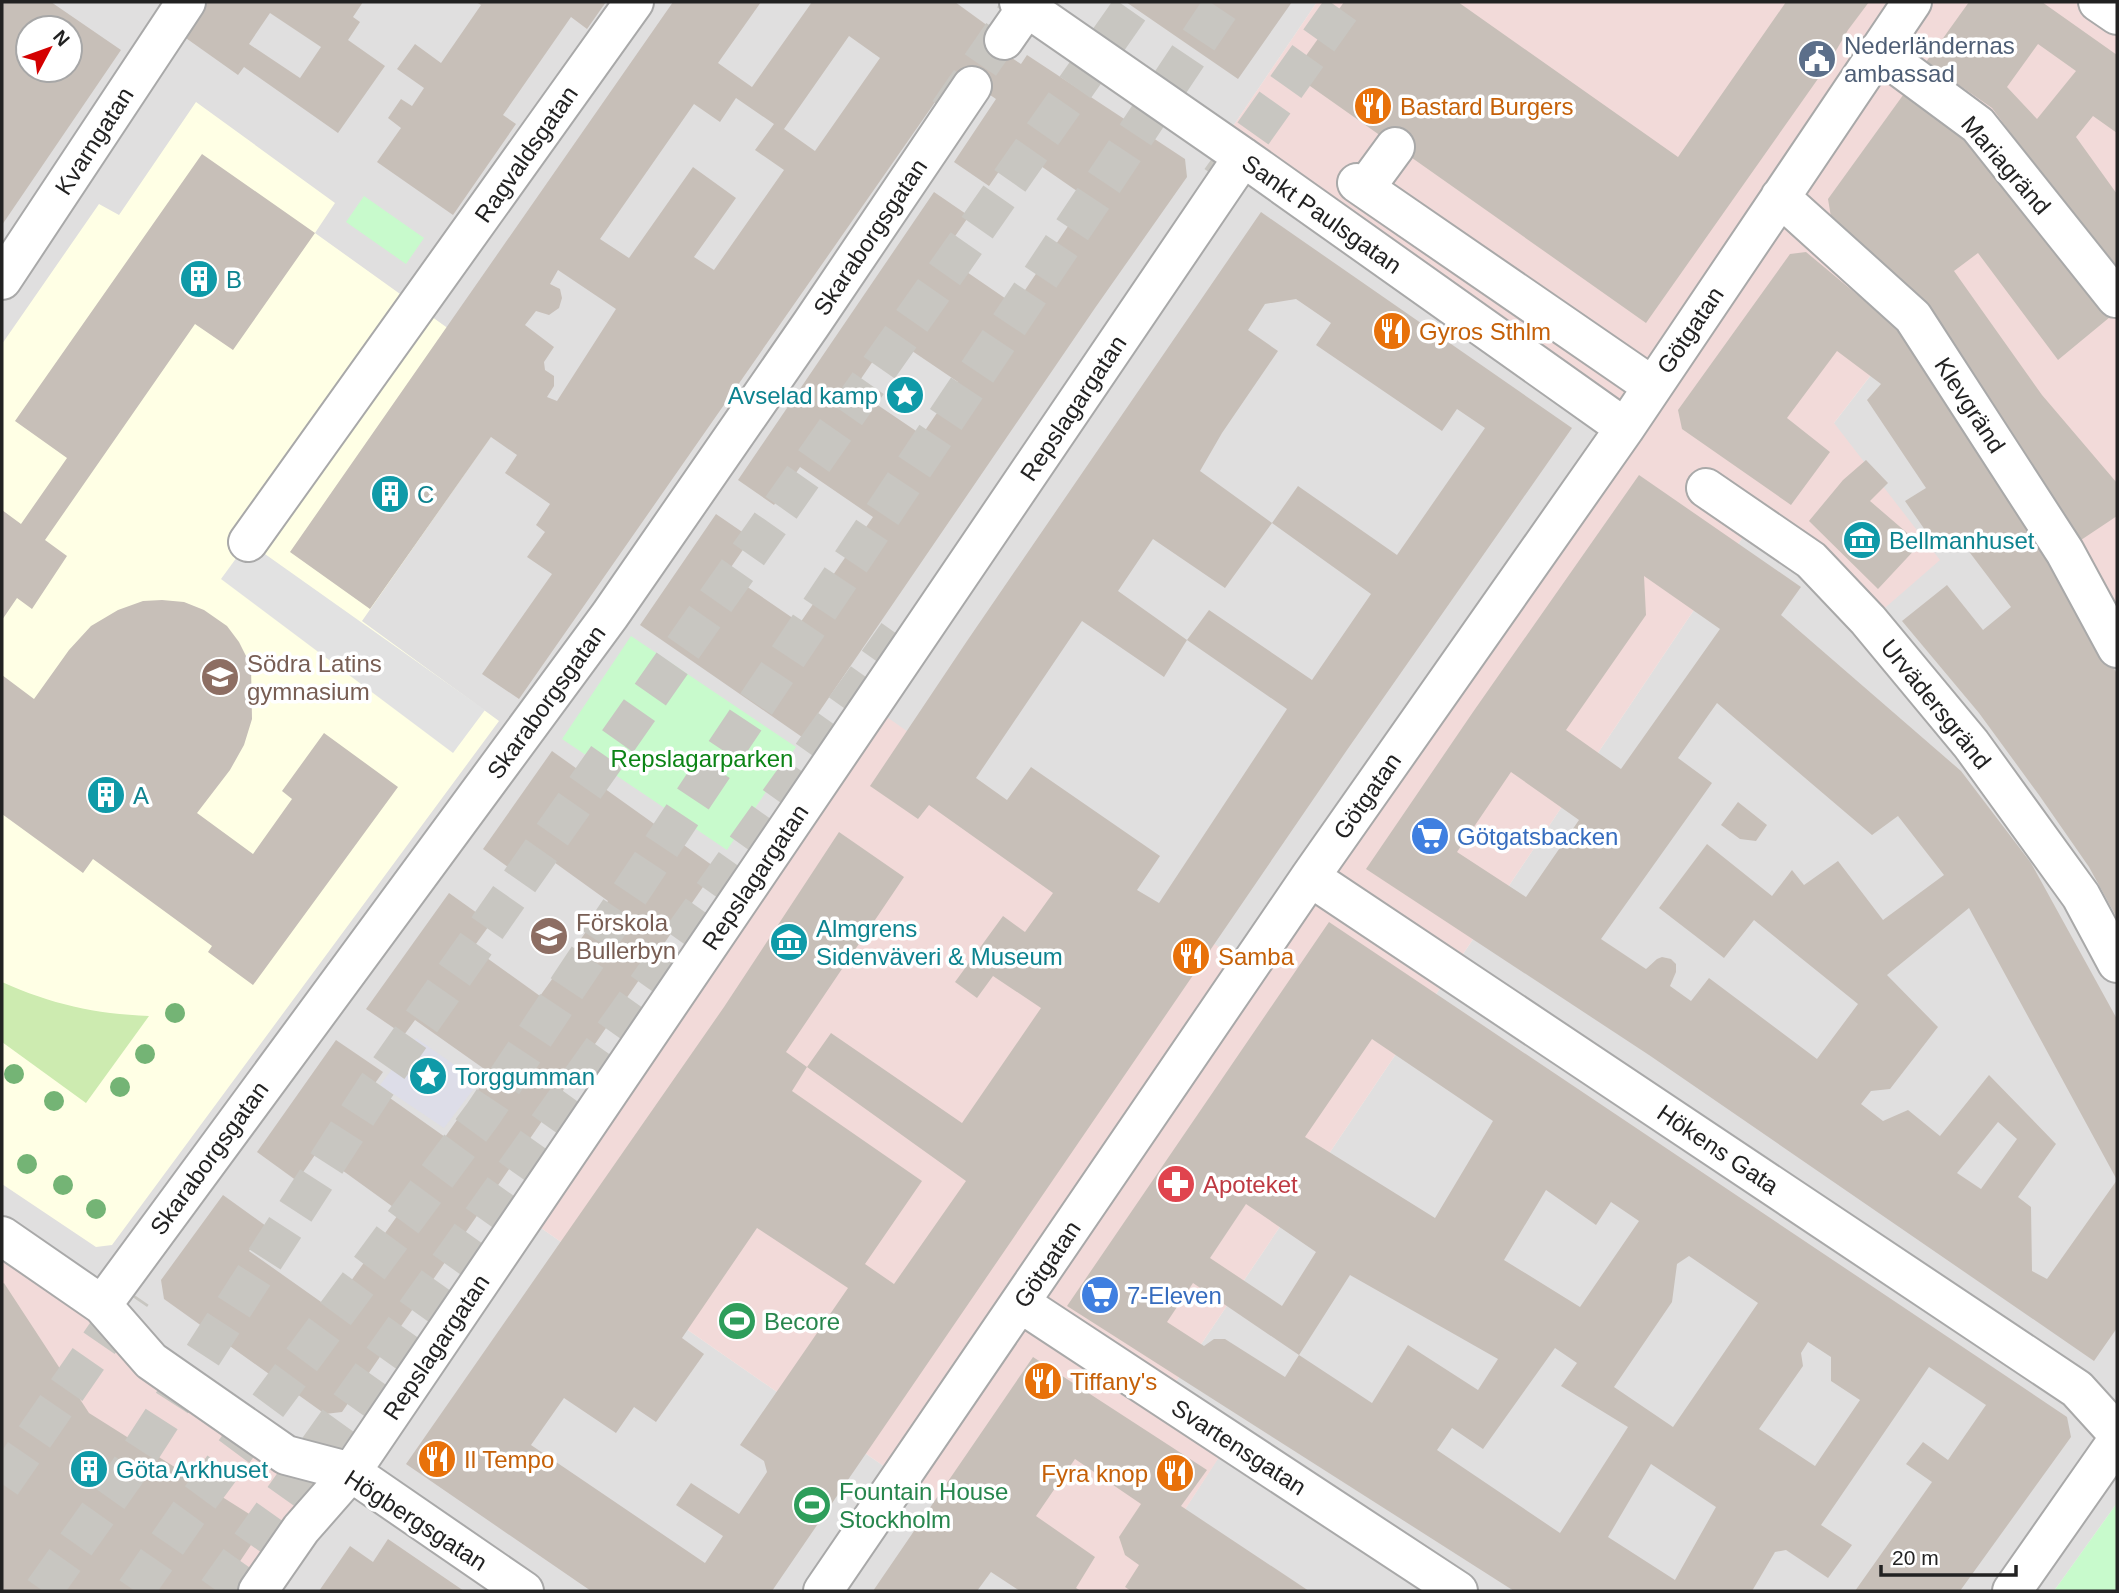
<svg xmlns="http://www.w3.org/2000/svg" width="2119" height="1593" font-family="Helvetica,sans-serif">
<rect width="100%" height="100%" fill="#f2efe9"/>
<path fill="#e0dfdf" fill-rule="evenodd" d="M2 2H1317L1221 144 1622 427 1238 961 1081 853 528 1219 898 1476 1074 1591H274L286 1450 2 1257ZM28 28H70V70H28Z
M1912 322 2117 659V1503L2054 1591H1132L1224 1449 1159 1407 1757 516 1834 423Z"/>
<path fill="#f2dad9" d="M1317 2H2117V659L1911 323 1834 423 1940 560 1871 620 1757 516 1159 1407 1225 1448 1132 1591H1074L898 1476 528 1219 874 708 1081 853 1238 960 1622 428 1221 144Z
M2 1257 286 1450 357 1470 274 1591H2Z"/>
<path fill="#ffffe5" d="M196 102 335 203 315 233 527 385 362 621 499 721 112 1245 96 1247 2 1184V344L99 204 119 215Z"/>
<path fill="#cdebb0" d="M2 982C51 1004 95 1014 149 1016L86 1103 2 1042Z"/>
<path fill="#c8facc" d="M364 196 424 238 406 264 346 222Z
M631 636 796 747 727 850 562 739Z
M2117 1503V1591H2054Z"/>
<path fill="#e2e2e2" d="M248 542 485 710 453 753 221 579Z"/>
<path fill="#dddde8" d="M416 1038 479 1082 444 1128 380 1085Z"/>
<path fill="#c7bfb8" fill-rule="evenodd" d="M2 2H51L121 50 2 225ZM28 28H70V70H28Z
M207 2H363L353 17 360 22 348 40 385 66 338 133 244 67 238 75 183 36ZM270 13 321 47 300 78 249 44Z
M476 2H606L587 29 571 17 503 115 516 124 453 215 377 162 401 128 388 118 401 99 412 106 424 88 397 69 415 44 441 63 481 5Z
M673 2H761L718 63 752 87 812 2H955L988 26 980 37 1021 64 1027 55 1185 159 1187 177 1095 308 802 737 640 625 716 514 751 538 727 573 800 623 873 517 800 467 774 505 738 480 934 192 969 216 942 255 1015 305 1087 198 1015 148 989 186 954 162 996 99 956 72 519 699 482 674 552 574 527 557 545 532 536 525 550 504 505 473 517 455 491 437 370 609 290 552ZM849 36 880 58 815 151 784 129ZM736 98 774 124 755 150 784 170 714 270 694 257 736 198 693 167 629 258 600 239 694 104 720 122ZM558 270 616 309 557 401 547 397 554 386V376L545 370 544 362 554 347 525 325 536 311 549 315 559 308 562 298 560 289 550 284ZM890 336 958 382 922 435 854 389Z
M1126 2H1292L1238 79Z
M1344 2H1458L1678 157 1786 2H1869L1848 30 1827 66 1646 323 1293 74Z
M1969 2H2042L2117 55V133L2093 116 2076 137 2117 194V276L1992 108 1926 62ZM2038 44 2076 71 2037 119 2007 87Z
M1906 91 1957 130 2021 205 2110 317 2058 360 1978 253 1954 271 2042 395 2117 483V516L2075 544 1831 217 1828 199Z
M202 154 315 233 233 350 195 324 45 540 67 556 32 609 17 598 2 620V510L21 524 67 458 15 421Z
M1261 212 1572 428 1347 750 772 1591H591L406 1464 724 1007 839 832 904 877 786 1052 807 1067 792 1091 922 1181 865 1264 894 1284 966 1181 807 1067 831 1033 962 1123 1041 1008 993 976 977 998 955 982 1003 916 1025 932 1053 893 929 805 918 819 870 786 967 641ZM1296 299 1331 323 1316 345 1442 431 1457 409 1485 428 1397 555 1298 486 1272 523 1371 594 1312 680 1209 610 1187 640 1287 709 1159 903 1137 890 1160 856 1031 767 1007 800 976 778 1082 621 1164 677 1187 640 1118 591 1153 539 1225 588 1272 523 1200 471 1222 433 1278 351 1248 330 1265 304ZM757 1228 848 1288 740 1445 764 1461 767 1472 739 1514 691 1483 676 1505 723 1536 705 1563 531 1445 564 1398 616 1433 634 1407 656 1422 704 1354 682 1338Z
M1806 252 1902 332 2055 559 2117 674V918L2089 867 2039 795 1979 713 1902 621 1947 585 1983 630 2011 607 1955 533 1936 546 1905 501 1926 488 1867 400 1881 384 1837 351 1787 418 1830 452 1791 505 1682 429 1678 410 1790 254Z
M1866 460 1888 483 1870 501 1920 544 1878 589 1809 521 1843 480Z
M1639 475 1801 587 1781 615 1961 771 2031 863 2117 1019V1328L2094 1361 1649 1055 1366 869 1473 712ZM1644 576 1720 629 1621 769 1566 730 1646 615ZM1717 703 1872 835 1898 816 1944 875 1883 920 1838 861 1804 885 1792 870 1772 896 1707 844 1659 908 1724 958 1754 920 1858 1004 1817 1059 1709 978 1691 1001 1670 986 1676 972V964L1671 959 1662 957 1657 959 1646 969 1601 939 1712 783 1678 758ZM1511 772 1579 820 1526 897 1457 852ZM1969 908 2117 1180 2047 1279 2032 1271 2031 1207 2018 1197 2056 1144 1989 1075 1940 1136 1908 1110 1883 1121 1861 1104 1871 1091 1890 1089 1938 1027 1887 975ZM1998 1122 2017 1139 1981 1189 1957 1173Z
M162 600 184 602 204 610 227 626 239 642 251 666 252 719 244 745 230 770 197 813 253 854 292 799 282 791 324 733 398 787 253 985 208 952 212 946 93 859 83 873 2 814V675L34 699 69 650 91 626 118 610 143 601Z
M552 751 716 868 342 1412 325 1414 164 1299 161 1280 223 1195 266 1226 249 1251 331 1309 400 1212 317 1152 297 1181 257 1152 336 1040 383 1072 373 1086 445 1137 490 1073 415 1020 404 1035 366 1009 449 893 491 923 473 948 540 996 608 901 540 852 522 877 483 849Z
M1738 802 1767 825 1756 841 1740 839 1721 825Z
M1329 922 2067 1417 2071 1437 1960 1591H1855L1932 1482 1906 1464 1923 1442 1948 1460 1986 1405 1929 1367 1821 1525 1852 1545 1828 1578 1786 1550 1775 1552 1752 1591H1514L1067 1306ZM1372 1039 1493 1121 1435 1218 1305 1137ZM1546 1190 1596 1225 1611 1202 1639 1221 1580 1307 1504 1260ZM1246 1204 1316 1252 1282 1306 1210 1258ZM1689 1256 1758 1303 1673 1427 1614 1387 1672 1302 1677 1264ZM1350 1275 1498 1359 1478 1390 1408 1345 1372 1403 1299 1355 1285 1377 1225 1339H1214L1204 1346 1167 1322 1193 1283 1299 1355ZM1808 1342 1831 1357V1381L1860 1400 1815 1466 1759 1429 1803 1366 1801 1353ZM1555 1348 1577 1363 1561 1386 1628 1427 1560 1533 1437 1450 1452 1428 1483 1449ZM1651 1464 1716 1507 1675 1580 1608 1537Z
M4 1283 89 1413 265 1524 220 1591H2V1284Z
M1033 1357 1207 1470 1181 1506 1309 1591H1131L1125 1587 1139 1565 1125 1555 1119 1537 1141 1504 1075 1459 1036 1516 1095 1557 1076 1588 1081 1591H1020L991 1572 977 1591H873Z
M388 1539 464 1591H319L350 1546 373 1562Z"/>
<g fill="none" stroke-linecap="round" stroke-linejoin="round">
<path stroke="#c8c6c1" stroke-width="38" stroke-dasharray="38 19" stroke-linecap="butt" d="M948 112 1019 9
M1220 180 1346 2
M2 1484 133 1294
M217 1591 897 634"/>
<path stroke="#c8c6c1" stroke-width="38" stroke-dasharray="38 19" stroke-linecap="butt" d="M43 1591 130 1468 375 1088 1135 2
M135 1591 188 1514 483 1114 1224 2"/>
<defs>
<path id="minor" d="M1019 2 1243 157 1625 428
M2098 2 2117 15
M1004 40 1027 7
M1878 51 1978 125 2116 298
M1357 183 1652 386
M1365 188 1395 147
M1780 197 1913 317 2065 552 2117 648
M2 280 186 2
M1706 488 1811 560 1868 620 1971 744 2081 896 2117 963
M248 542 634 2
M1310 877 2077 1389 2117 1433
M2 1236 102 1305 151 1361 286 1455 351 1472 524 1591
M1020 1303 1458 1591
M102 1305 610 615 812 323 972 86
M258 1591 301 1529 351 1472 1243 157
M823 1591 1310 877 1625 428 1912 2
M2012 1591 2117 1441"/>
</defs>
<use href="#minor" stroke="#a9a9a9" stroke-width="42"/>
<use href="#minor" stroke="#fff" stroke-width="38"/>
</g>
<g fill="#74b475">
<circle cx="175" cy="1013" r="10"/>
<circle cx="145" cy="1054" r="10"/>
<circle cx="14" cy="1074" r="10"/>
<circle cx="120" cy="1087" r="10"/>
<circle cx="54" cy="1101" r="10"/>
<circle cx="27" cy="1164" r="10"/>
<circle cx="63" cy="1185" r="10"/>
<circle cx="96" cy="1209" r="10"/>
</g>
<defs>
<symbol id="civic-disc" viewBox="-11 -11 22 22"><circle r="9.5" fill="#5c6f8a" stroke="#fff"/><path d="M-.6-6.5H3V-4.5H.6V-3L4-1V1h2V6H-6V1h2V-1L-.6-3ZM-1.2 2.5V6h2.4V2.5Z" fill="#fff"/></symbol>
<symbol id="restaurant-disc" viewBox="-11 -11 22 22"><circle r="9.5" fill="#e8710a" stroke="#fff"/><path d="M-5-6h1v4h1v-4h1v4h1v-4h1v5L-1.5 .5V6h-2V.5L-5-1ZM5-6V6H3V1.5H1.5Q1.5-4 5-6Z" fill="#fff"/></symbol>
<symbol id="building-disc" viewBox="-11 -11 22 22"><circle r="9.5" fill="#0f9aa8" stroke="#fff"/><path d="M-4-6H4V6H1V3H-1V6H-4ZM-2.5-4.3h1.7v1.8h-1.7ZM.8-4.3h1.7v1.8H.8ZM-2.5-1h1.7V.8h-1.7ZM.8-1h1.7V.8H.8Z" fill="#fff"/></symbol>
<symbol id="sight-disc" viewBox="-11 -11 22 22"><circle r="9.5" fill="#0f9aa8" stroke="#fff"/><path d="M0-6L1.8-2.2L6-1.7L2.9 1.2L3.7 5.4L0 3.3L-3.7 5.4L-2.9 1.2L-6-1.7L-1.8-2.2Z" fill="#fff"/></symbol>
<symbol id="museum-disc" viewBox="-11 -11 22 22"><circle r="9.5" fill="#0f9aa8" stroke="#fff"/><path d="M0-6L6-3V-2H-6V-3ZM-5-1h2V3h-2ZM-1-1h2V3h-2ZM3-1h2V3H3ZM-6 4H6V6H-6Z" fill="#fff"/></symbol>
<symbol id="school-disc" viewBox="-11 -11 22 22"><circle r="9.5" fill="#8d6e63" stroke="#fff"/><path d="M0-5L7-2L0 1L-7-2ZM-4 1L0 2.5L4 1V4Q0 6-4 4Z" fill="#fff"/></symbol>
<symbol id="supermarket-disc" viewBox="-11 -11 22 22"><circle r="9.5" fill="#3f7fe0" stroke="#fff"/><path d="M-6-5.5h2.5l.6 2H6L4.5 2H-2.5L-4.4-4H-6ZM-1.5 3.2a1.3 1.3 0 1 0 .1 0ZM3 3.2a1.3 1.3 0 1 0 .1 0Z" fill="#fff"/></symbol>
<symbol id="pharmacy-disc" viewBox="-11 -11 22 22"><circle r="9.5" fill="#e0444e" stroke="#fff"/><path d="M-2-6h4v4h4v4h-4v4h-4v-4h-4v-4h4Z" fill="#fff"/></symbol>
<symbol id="stadium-disc" viewBox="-11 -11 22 22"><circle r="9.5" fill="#2e9e5b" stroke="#fff"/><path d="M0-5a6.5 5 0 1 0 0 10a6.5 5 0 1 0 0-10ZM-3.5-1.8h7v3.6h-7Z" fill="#fff"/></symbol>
</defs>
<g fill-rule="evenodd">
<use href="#civic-disc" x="1795" y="37" width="44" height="44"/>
<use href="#restaurant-disc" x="1351" y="84" width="44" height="44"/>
<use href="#building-disc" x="177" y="257" width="44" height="44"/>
<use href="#restaurant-disc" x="1370" y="309" width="44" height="44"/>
<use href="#sight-disc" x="883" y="373" width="44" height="44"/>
<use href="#building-disc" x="368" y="472" width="44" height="44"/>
<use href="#museum-disc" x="1840" y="518" width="44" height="44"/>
<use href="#school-disc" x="198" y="655" width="44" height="44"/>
<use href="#building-disc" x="84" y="773" width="44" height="44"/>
<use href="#supermarket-disc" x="1408" y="814" width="44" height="44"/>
<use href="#school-disc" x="527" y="914" width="44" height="44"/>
<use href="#museum-disc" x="767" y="920" width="44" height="44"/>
<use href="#restaurant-disc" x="1169" y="934" width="44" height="44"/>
<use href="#sight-disc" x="406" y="1054" width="44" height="44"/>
<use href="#pharmacy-disc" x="1154" y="1162" width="44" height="44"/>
<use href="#supermarket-disc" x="1078" y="1273" width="44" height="44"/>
<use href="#stadium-disc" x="715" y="1299" width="44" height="44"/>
<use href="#restaurant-disc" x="1021" y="1359" width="44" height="44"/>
<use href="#restaurant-disc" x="415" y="1437" width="44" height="44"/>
<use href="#building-disc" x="67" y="1447" width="44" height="44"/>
<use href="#restaurant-disc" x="1153" y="1451" width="44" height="44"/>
<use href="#stadium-disc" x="790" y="1483" width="44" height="44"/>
</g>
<g text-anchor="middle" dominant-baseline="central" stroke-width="7" stroke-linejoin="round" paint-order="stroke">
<g font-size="24" fill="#4e5e75" stroke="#fff" text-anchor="start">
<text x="1844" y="45">Nederländernas<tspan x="1844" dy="28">ambassad</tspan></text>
</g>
<g font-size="24" fill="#c56008" stroke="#fff" text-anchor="start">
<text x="1400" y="106">Bastard Burgers</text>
<text x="1419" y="331">Gyros Sthlm</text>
<text x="1218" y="956">Samba</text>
<text x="1070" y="1381">Tiffany's</text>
<text x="464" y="1459">Il Tempo</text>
<text x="1148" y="1473" text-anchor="end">Fyra knop</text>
</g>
<g font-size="24" fill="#222" stroke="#fff">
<text transform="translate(94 141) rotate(-57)">Kvarngatan</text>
<text transform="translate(526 154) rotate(-55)">Ragvaldsgatan</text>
<text transform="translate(2006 165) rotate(49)">Mariagränd</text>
<text transform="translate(1322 214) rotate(35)">Sankt Paulsgatan</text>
<text transform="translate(870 237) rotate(-56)">Skaraborgsgatan</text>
<text transform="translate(1690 330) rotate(-56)">Götgatan</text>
<text transform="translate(1970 405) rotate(57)">Klevgränd</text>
<text transform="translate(1073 408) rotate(-56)">Repslagargatan</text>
<text transform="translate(546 702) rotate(-54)">Skaraborgsgatan</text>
<text transform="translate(1936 704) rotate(51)">Urvädersgränd</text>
<text transform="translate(1367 796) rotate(-55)">Götgatan</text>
<text transform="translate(755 877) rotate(-56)">Repslagargatan</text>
<text transform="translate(1718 1149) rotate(34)">Hökens Gata</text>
<text transform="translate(209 1158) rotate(-54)">Skaraborgsgatan</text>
<text transform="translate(1047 1264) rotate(-56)">Götgatan</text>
<text transform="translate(436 1347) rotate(-56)">Repslagargatan</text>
<text transform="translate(1239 1447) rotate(33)">Svartensgatan</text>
<text transform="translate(416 1520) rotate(33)">Högbergsgatan</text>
</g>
<g font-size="24" fill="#0d838f" stroke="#fff" text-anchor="start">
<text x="226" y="279">B</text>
<text x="878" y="395" text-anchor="end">Avselad kamp</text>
<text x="417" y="494">C</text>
<text x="1889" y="540">Bellmanhuset</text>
<text x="133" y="795">A</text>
<text x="816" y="928">Almgrens<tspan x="816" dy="28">Sidenväveri &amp; Museum</tspan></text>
<text x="455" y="1076">Torggumman</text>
<text x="116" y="1469">Göta Arkhuset</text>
</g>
<g font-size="24" fill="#785e54" stroke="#fff" text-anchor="start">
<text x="247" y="663">Södra Latins<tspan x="247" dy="28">gymnasium</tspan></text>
<text x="576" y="922">Förskola<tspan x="576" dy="28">Bullerbyn</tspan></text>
</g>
<g font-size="24" fill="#0c8416" stroke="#fff">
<text x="702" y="758">Repslagarparken</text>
</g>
<g font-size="24" fill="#366cbe" stroke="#fff" text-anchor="start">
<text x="1457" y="836">Götgatsbacken</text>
<text x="1127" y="1295">7-Eleven</text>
</g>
<g font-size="24" fill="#be3a42" stroke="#fff" text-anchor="start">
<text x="1203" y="1184">Apoteket</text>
</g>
<g font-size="24" fill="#27864d" stroke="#fff" text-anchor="start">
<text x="764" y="1321">Becore</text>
<text x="839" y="1491">Fountain House<tspan x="839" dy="28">Stockholm</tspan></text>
</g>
</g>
<rect width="2119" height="1593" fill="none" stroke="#222222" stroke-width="7"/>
<g transform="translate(49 49) rotate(49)"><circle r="33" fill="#ffffff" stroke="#a7a7a7" stroke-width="2"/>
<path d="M0-5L12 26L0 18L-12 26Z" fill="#d40000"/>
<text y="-10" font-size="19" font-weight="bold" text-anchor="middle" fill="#222222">N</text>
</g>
<path d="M1881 1565v10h135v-10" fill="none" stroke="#222222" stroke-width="3.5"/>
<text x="1892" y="1565" font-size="21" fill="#222222" stroke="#ffffff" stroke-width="5" paint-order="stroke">20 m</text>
</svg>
